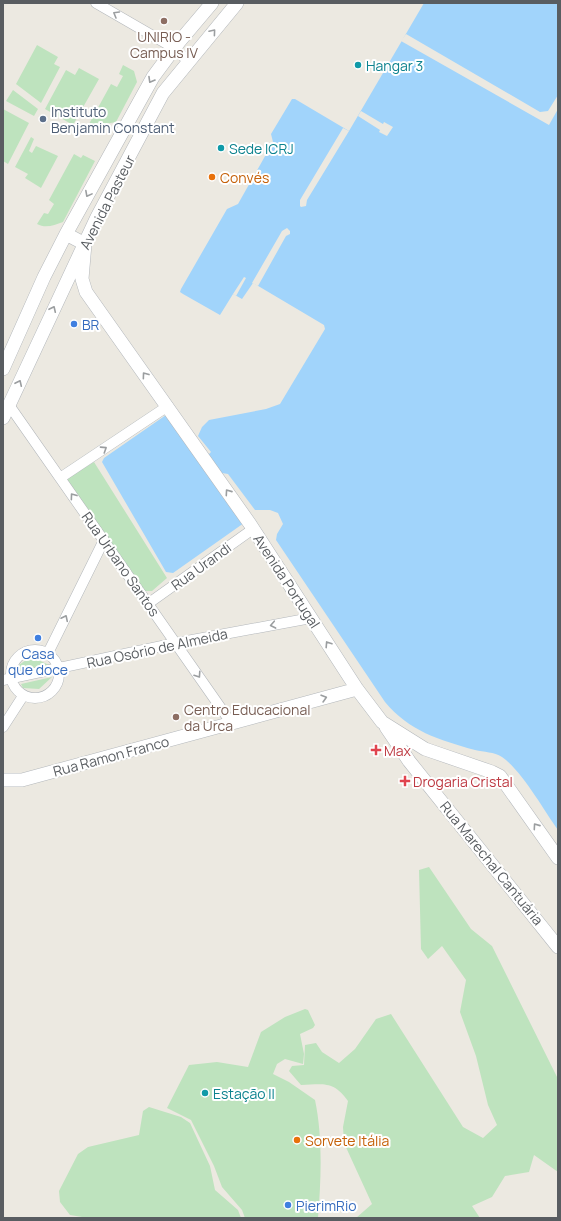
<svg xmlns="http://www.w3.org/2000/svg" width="561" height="1221" font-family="Manrope,sans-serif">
<rect width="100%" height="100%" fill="#ece9e1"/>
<path fill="#bee3be" d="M37 45 58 57 54 64 60 67 41 103 16 84Z
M123 65 134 71 137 82 116 122 94 126 89 124 111 84 117 87 123 76 119 74Z
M79 68 99 79 73 125 45 109 66 70 75 75Z
M13 90 38 109 34 116 6 101Z
M3 109 29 123 8 164 3 161Z
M31 137 34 139 29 151 32 153 36 146 58 156 41 188 25 178 28 174 15 167Z
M74 154 81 158 83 155 95 161 63 222C54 225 46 229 37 224L44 213 48 214 54 204 49 200Z
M94 462 167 578 152 591H145L66 480 69 477Z
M34 658 49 665 19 671V665L26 660Z
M52 677 39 689 23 688 21 684Z
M429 867 471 929 492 946 558 1079V1172L534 1155 529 1172 505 1176 492 1197 472 1206 480 1218H356L372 1204 344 1143 343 1127 348 1101C334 1081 324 1084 301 1085L289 1071 292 1066 304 1065 305 1045 316 1043 322 1052 339 1063 355 1049 376 1019 391 1014 463 1127 483 1138 497 1125 488 1105 476 1056 460 1012 466 980 442 946 428 959 421 949 419 870Z
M305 1009 308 1010 315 1025 313 1028 300 1034 304 1054 303 1064 285 1059 277 1064 273 1074 289 1082 315 1100C323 1138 321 1180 318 1218H245L242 1210 222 1187 214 1166 191 1120 167 1108 189 1065 217 1062 248 1067 261 1032 285 1017Z
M149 1107 181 1117 190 1123 210 1166 215 1190 238 1210 241 1218H88L70 1215 60 1202 59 1191 78 1154 88 1147 139 1135 143 1111Z"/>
<path fill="#a1d4fb" d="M424 3H558V830C543 809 522 771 502 757 494 752 484 752 475 750 439 740 409 731 385 702L276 540 277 534 283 524 278 513 270 510H255L228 474 222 473 217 475 244 523 173 573 166 572 102 462 104 458 166 415 204 459 211 452 198 436 202 427 209 420 266 409 280 404 325 329 324 325 253 283 242 299 233 294 220 315 183 294 180 292 181 289 227 209 238 204 273 142 271 134 292 99H295L349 131Z"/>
<path fill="#ece9e1" d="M406 34 540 112 548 111 558 95V109L549 125 401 41Z
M361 111 383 124 384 122 393 127 387 136 379 132 380 130 358 116Z
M343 128 349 131 307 200 306 206 301 207 300 206V200Z
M287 228 290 231V234L286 236 258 286 252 283 282 231Z
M244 277 246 278 236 296 233 294Z"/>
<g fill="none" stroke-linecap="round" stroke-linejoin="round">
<defs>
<path id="minor" d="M96 3 167 44 189 61
M9 405 232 724
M60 478 168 406
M149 603 253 529
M11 674a24 24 0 1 1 48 0a24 24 0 1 1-48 0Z
M48 653 104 540
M3 680 176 643 311 618
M3 727 23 696"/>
<path id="tertiary" d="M66 234 85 244 82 279 86 292 250 524 357 689 382 722 425 749 492 772 500 776 558 858
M3 369 44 277 66 234 153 77 179 42 212 3
M3 418 97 217 163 93 237 3
M386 727 409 761 558 947
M3 780H22L357 689"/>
</defs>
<use href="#minor" stroke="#b3b7bb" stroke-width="11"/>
<use href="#tertiary" stroke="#b3b7bb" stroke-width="14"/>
<use href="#minor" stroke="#fff" stroke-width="10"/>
<use href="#tertiary" stroke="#fff" stroke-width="13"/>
</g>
<defs><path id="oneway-chevron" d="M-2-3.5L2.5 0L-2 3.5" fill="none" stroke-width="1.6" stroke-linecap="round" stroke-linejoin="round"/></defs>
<g stroke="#9b9ea0">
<use href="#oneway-chevron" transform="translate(116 14) rotate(-150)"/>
<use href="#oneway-chevron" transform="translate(213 32) rotate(-50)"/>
<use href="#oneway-chevron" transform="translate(151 80) rotate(120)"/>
<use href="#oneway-chevron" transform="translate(88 194) rotate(118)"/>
<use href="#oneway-chevron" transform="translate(53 309) rotate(-65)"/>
<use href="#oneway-chevron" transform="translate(145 375) rotate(-126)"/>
<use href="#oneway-chevron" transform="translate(19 383) rotate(-65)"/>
<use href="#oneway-chevron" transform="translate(104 449) rotate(-33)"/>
<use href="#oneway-chevron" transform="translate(228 492) rotate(-125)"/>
<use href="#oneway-chevron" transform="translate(73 496) rotate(-126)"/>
<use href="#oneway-chevron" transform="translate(65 618) rotate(-64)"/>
<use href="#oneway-chevron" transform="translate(273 625) rotate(169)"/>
<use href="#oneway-chevron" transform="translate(328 644) rotate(-123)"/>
<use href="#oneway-chevron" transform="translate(198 675) rotate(56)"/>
<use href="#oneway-chevron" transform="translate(324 698) rotate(-16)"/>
<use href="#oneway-chevron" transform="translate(536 826) rotate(-125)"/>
</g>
<g fill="#8d6e63" stroke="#fff" stroke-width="1.5">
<circle cx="164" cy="21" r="4"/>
<circle cx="176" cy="717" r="4"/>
</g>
<g fill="#0f9aa8" stroke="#fff" stroke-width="1.5">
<circle cx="358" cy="65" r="4"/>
<circle cx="221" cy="148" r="4"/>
<circle cx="205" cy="1093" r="4"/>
</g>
<circle fill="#5c6f8a" stroke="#fff" stroke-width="1.5" cx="43" cy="119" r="4"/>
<g fill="#e8710a" stroke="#fff" stroke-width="1.5">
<circle cx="212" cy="177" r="4"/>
<circle cx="297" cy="1140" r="4"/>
</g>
<g fill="#3f7fe0" stroke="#fff" stroke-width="1.5">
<circle cx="74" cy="324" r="4"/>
<circle cx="38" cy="638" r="4"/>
<circle cx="288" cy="1205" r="4"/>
</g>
<g fill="#e0444e" stroke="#fff" stroke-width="1.5">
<path d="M374 744h4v4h4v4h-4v4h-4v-4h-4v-4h4z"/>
<path d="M403 775h4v4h4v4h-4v4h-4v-4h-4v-4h4z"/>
</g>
<g text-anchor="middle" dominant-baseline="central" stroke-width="4" stroke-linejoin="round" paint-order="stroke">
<g font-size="14" fill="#785e54" stroke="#fff">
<text x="164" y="36">UNIRIO -<tspan x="164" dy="16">Campus IV</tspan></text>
<text x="184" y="709" text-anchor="start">Centro Educacional<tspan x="184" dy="16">da Urca</tspan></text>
</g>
<g font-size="14" fill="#0d838f" stroke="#fff" text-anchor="start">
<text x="366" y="65">Hangar 3</text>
<text x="229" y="148">Sede ICRJ</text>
<text x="213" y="1093">Estação II</text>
</g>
<g font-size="14" fill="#4e5e75" stroke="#fff" text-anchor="start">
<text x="51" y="111">Instituto<tspan x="51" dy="16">Benjamin Constant</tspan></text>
</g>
<g font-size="14" fill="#c56008" stroke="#fff" text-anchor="start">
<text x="220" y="177">Convés</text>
<text x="305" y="1140">Sorvete Itália</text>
</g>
<g font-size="14" fill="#595d61" stroke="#fff">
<text transform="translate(107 202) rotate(-63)">Avenida Pasteur</text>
<text transform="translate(121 564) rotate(55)">Rua Urbano Santos</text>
<text transform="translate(201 566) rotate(-36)">Rua Urandi</text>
<text transform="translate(287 581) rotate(57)">Avenida Portugal</text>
<text transform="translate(157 648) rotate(-12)">Rua Osório de Almeida</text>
<text transform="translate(111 756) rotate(-15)">Rua Ramon Franco</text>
<text transform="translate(492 863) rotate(51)">Rua Marechal Cantuária</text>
</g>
<g font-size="14" fill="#366cbe" stroke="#fff" text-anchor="start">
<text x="82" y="324">BR</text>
<text x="38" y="653" text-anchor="middle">Casa<tspan x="38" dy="16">que doce</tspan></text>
<text x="296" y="1205">PierimRio</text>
</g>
<g font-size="14" fill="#be3a42" stroke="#fff" text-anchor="start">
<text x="384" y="750">Max</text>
<text x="413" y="781">Drogaria Cristal</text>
</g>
</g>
<rect width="561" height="1221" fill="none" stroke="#595d61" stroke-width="8"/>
</svg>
